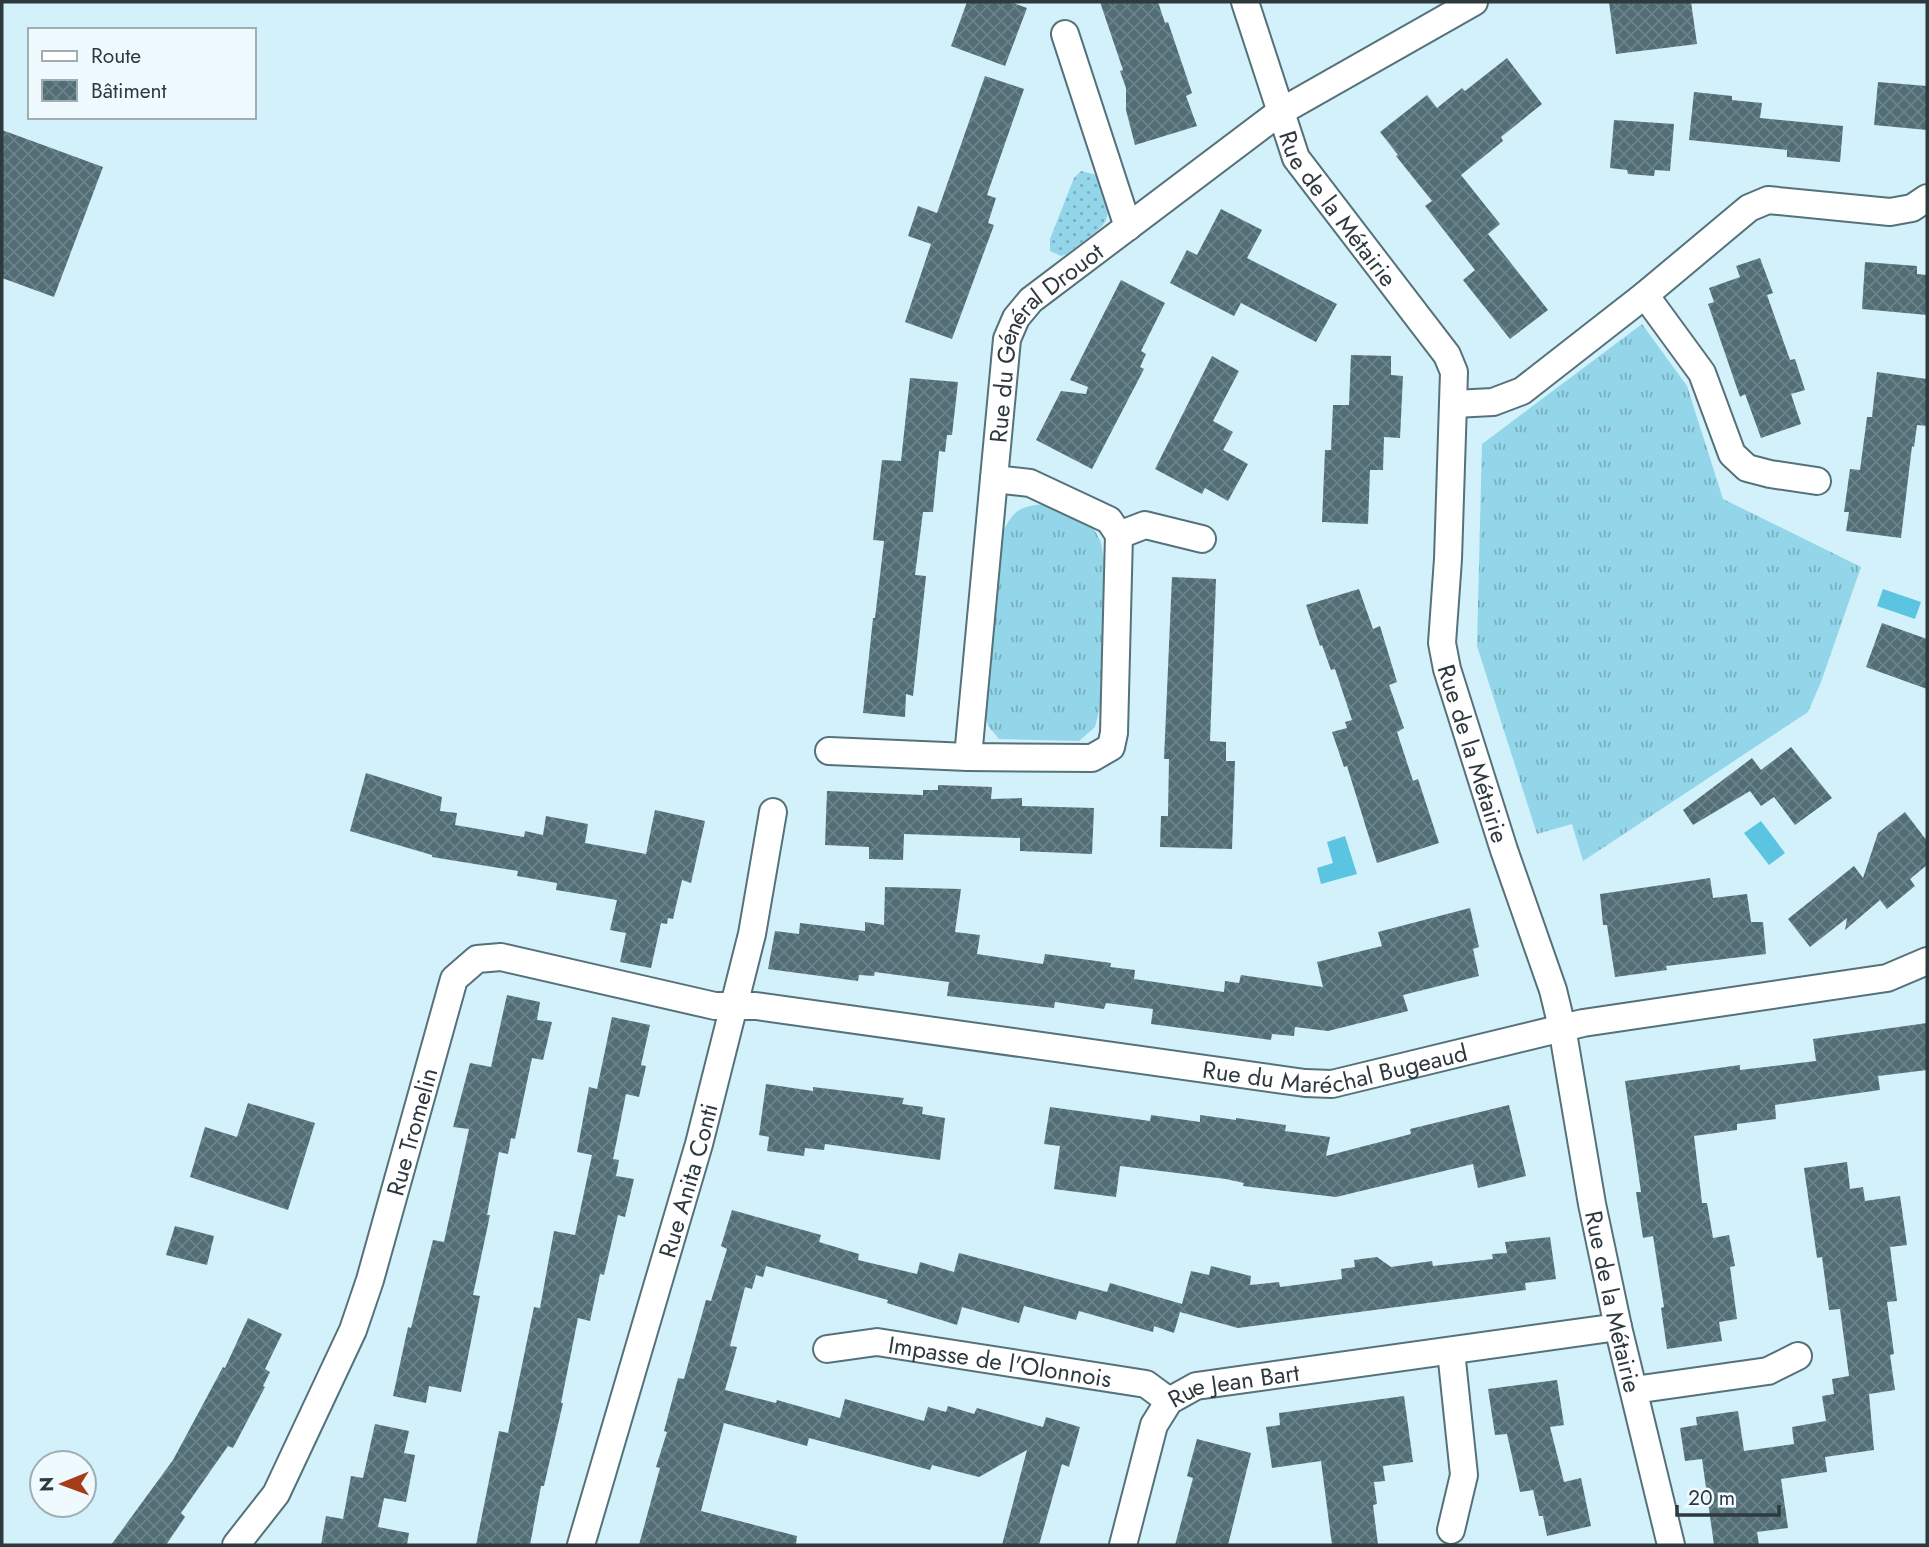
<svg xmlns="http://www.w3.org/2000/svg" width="1929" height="1547" font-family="Jost,sans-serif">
<defs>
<pattern id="grass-tufts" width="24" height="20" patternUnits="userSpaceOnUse" patternTransform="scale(1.75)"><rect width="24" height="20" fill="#93d5e9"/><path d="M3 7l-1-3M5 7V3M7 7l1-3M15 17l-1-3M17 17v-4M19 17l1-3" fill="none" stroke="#78aebe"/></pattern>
<pattern id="garden-dots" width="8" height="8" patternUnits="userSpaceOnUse" patternTransform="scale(1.75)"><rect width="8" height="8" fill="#93d5e9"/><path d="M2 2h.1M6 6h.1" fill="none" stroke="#78aebe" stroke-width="1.8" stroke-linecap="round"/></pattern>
<pattern id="building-cross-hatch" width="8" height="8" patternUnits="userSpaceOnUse" patternTransform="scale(1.75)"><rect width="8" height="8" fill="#516d75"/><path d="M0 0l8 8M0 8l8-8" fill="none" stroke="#6d8389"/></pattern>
</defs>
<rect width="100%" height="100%" fill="#d2f1fb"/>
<path fill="url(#grass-tufts)" d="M1642 324 1687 386 1723 499 1861 567 1821 682 1808 712 1583 861 1572 824 1537 834 1477 646 1482 444Z
M1044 504 1094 529 1101 542 1104 561 1100 707 1095 727 1079 741 999 739 989 727 984 715 1001 535C1014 511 1016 507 1044 504Z"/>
<path fill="url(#garden-dots)" d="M1081 171 1097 175C1118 227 1108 221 1067 254L1061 256 1050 251V239L1074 178Z"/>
<path fill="#5bc4e1" d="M1883 589 1921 602 1915 619 1877 606Z
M1761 821 1785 853 1769 865 1744 833Z
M1345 836 1357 874 1321 884 1317 868 1333 863 1327 842Z"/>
<path fill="url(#building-cross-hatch)" d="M967 2H1011L1027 8 1005 66 951 46Z
M1100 2H1158L1165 23 1168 22 1192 93 1186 96 1197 126 1135 145 1126 110V88L1120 71 1123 70Z
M1609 2H1691L1697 44 1616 54Z
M1507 58 1542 104 1501 137 1503 141 1461 175 1500 224 1488 234 1548 310 1510 339 1463 280 1475 270 1425 206 1432 201 1396 156 1398 155 1380 132 1427 95 1437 108 1462 88 1465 91Z
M985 76 1024 89 987 195 996 198 988 223 994 225 952 339 905 322 931 244 908 236 918 206 937 213Z
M1878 82 1927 86V130L1874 125Z
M1694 92 1732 96V100L1762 103 1760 118 1843 126 1840 162 1787 157V150L1689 140Z
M1614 120 1674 124 1670 171 1655 170 1654 176 1628 174 1627 170 1610 168Z
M2 130 103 167 54 297 2 278Z
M1221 209 1262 230 1247 258 1337 304 1316 342 1241 303 1234 316 1170 283 1187 250 1197 255Z
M1760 258 1773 293 1767 295 1790 360 1795 359 1805 390 1791 394 1801 424 1761 438 1745 394 1740 397 1708 304 1714 302 1709 288 1740 277 1736 266Z
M1865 262 1917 266V274L1927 275V315L1862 309Z
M1121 280 1165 303 1141 351 1146 354 1140 367 1144 369 1092 469 1036 440 1061 391 1086 394 1088 387 1070 380Z
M1351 355 1391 356V375L1403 376 1400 438 1384 437 1383 470H1370L1368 524 1322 522 1325 450H1331L1333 405H1349Z
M1212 356 1239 371 1213 421 1233 432 1223 450 1248 464 1228 501 1205 488 1202 494 1155 469Z
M1877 372 1927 379V426L1917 425 1914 447 1912 446 1901 538 1846 531 1849 512H1844L1850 469 1860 470 1867 417H1872Z
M910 378 958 382 952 435H947L945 452 939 451 933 512H923L915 575 926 576 913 696 906 694 905 717 863 713 873 618H875L884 541 873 540 882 460 901 461Z
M1172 577 1216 579 1210 741 1226 742V761H1235L1232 849 1160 847 1161 816H1168L1169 759H1164Z
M1359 589 1373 629 1380 626 1397 682 1389 685 1404 728 1397 732 1413 781 1418 779 1439 843 1377 863 1347 766 1344 767 1332 732 1347 728 1345 722 1352 720 1335 669 1331 670 1322 645 1320 646 1306 605Z
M1882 623 1927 639V689L1866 667Z
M1791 747 1832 798 1795 825 1774 797 1761 806 1750 791 1693 825 1683 810 1752 758 1761 770Z
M366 773 442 797 440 811 457 813 455 825 524 837 525 831 543 835 546 816 588 824 585 843 646 854 655 810 705 821 691 883 682 880 673 919 668 918 667 924 661 923 651 968 620 962 626 933 610 930 617 900 556 890 557 883 517 876 518 871 432 857V855L350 831Z
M938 785 992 787 991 799 1022 798V806L1094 808 1092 854 1020 851V838L904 834 903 860 869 859V847L825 845 827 791 923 795V790H938Z
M1905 812 1927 841V865L1910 879 1915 886 1887 909 1880 900 1845 930 1847 918 1810 947 1788 919 1854 866 1863 878 1878 833Z
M1710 878 1713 898 1747 894 1751 922H1763L1766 954 1666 966 1667 970 1615 977 1607 925H1603L1600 894Z
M885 887 961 889 955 932 980 935 977 954 1043 964 1045 954 1111 963 1110 967 1135 970 1134 979 1224 992 1225 981 1239 983 1241 975 1323 987 1317 962 1382 946 1378 932 1470 908 1479 947 1473 949 1479 976 1403 995 1408 1011 1328 1031 1295 1027 1294 1036 1272 1034 1271 1040 1151 1024 1153 1009 1106 1003 1104 1009 1055 1002 1054 1008 947 996 949 982 875 972 874 976 859 975 858 981 768 969 775 931 799 934 800 923 865 931V922L884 925Z
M507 995 540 1002 537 1020 552 1022 543 1060 532 1058 515 1139 511 1138 508 1154 499 1152 487 1215H490L473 1295 480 1296 461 1392 429 1386 426 1403 393 1396 408 1327 411 1328 433 1240 444 1242 469 1129 453 1127 470 1063 491 1067Z
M612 1017 650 1025 641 1065 646 1066 639 1097 626 1094 613 1159 619 1160 616 1176 634 1179 625 1217 618 1215 604 1275 600 1274 590 1321 578 1318 561 1403H563L544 1486H541L530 1545H476L499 1431 508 1433 534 1307 540 1308 554 1231 575 1235 592 1155 577 1152 589 1087 597 1089Z
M1927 1023V1070L1878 1076 1880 1090 1775 1105 1776 1119 1737 1124V1130L1694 1136 1702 1203H1707L1713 1238 1729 1235 1735 1266 1730 1267 1737 1319 1719 1322 1722 1341 1667 1349 1661 1308 1664 1307 1653 1236 1643 1238 1636 1192H1641L1625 1081 1740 1065V1070L1816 1061 1813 1039Z
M766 1084 813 1091V1087L904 1098 902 1104 923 1107 922 1114 945 1118 940 1160 825 1144 824 1150 805 1148 804 1156 767 1151 769 1137 759 1135Z
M248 1103 315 1123 288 1210 190 1177 205 1127 237 1137Z
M1509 1105 1526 1176 1478 1188 1473 1164 1336 1197 1243 1186 1244 1183 1226 1179 1120 1166 1116 1197 1054 1189 1060 1146 1044 1144 1050 1107 1150 1121 1151 1115 1200 1122V1115L1236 1120V1118L1286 1125 1285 1131 1330 1137 1326 1156 1411 1134 1410 1129Z
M1847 1162 1850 1189 1863 1187 1865 1201 1900 1196 1907 1245 1890 1247 1897 1301 1887 1302 1894 1354 1890 1355 1895 1390 1869 1394 1874 1450 1825 1457 1827 1472 1781 1479 1788 1528 1757 1532 1759 1545H1714L1702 1459 1685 1461 1680 1428 1697 1425 1696 1417 1738 1411 1744 1451 1794 1444 1792 1427 1826 1421 1822 1396 1834 1394 1832 1379 1849 1376 1840 1309 1829 1310 1822 1257 1817 1258 1804 1168Z
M732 1210 821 1235 819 1242 859 1254 858 1260 917 1274 920 1262 954 1272 959 1253 1107 1292 1110 1283 1182 1304 1191 1271 1209 1275 1211 1266 1251 1276 1250 1285 1279 1282 1280 1287 1342 1279 1341 1269 1355 1267 1354 1260 1377 1257 1391 1267 1432 1261 1433 1266 1493 1259 1492 1254 1507 1253 1505 1242 1550 1237 1556 1279 1525 1283 1526 1290 1238 1328 1180 1312 1174 1333 1154 1326 1153 1332 1079 1311 1076 1320 1024 1306 1019 1323 962 1307 957 1325 887 1303 888 1300 766 1266 763 1277 756 1275 752 1289 745 1287 730 1346 737 1347 725 1390 776 1403 777 1400 840 1418 845 1399 924 1421 928 1407 946 1412 948 1406 974 1414 977 1408 1043 1427 1046 1417 1080 1427 1069 1467 1062 1464 1039 1545H1002L1027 1450 979 1477 932 1465 930 1470 809 1438 807 1446 724 1423 701 1511 797 1536 796 1545H639L660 1468 656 1467 667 1432 664 1431 678 1378 684 1379 706 1300 711 1301 727 1249 721 1246Z
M175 1226 214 1236 207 1265 166 1255Z
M248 1318 282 1334 265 1369 270 1372 263 1386 265 1387 233 1448 228 1446 181 1513 185 1517 166 1545H111L173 1460 223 1367 225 1368Z
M1557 1380 1564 1425 1550 1427 1564 1482 1581 1478 1591 1526 1547 1536 1543 1516H1539L1533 1490 1520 1492 1507 1434 1495 1435 1488 1389Z
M1404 1396 1413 1462 1383 1466 1385 1481 1374 1482 1377 1504 1373 1505 1378 1545H1332L1321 1461 1272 1468 1266 1427 1280 1425 1279 1413Z
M375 1424 409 1431 404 1453 415 1455 406 1502 384 1498 378 1527 409 1533 407 1545H321L326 1516 343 1519 351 1476 363 1478Z
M1197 1439 1251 1453 1228 1545H1175L1193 1478 1187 1476Z"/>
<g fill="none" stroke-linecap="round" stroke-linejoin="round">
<defs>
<g id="minor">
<path id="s1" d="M1245 2 1296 158 1447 355 1454 372 1448 559 1442 643 1447 669 1504 850 1553 990 1562 1027 1592 1204 1618 1327 1671 1545"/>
<path d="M1065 34 1128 227"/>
<path d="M1645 295 1702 373 1732 454 1747 468 1770 474 1817 481"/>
<path d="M1454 404 1493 402 1522 391 1645 295 1749 208 1768 200 1890 212 1912 208 1927 198"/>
<path d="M1119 535 1145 525 1202 539"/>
<path d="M829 751 968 757 1092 758 1111 747 1114 733 1119 535 1109 520 1030 483 994 479"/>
<path id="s2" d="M968 757 1007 339 1016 318 1031 300 1280 112 1474 2"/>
<path id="s3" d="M827 1349 877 1342 1146 1384 1169 1401"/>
<path d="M1451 1351 1464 1475 1451 1530"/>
<path d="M1634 1390 1768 1371 1798 1356"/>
<path id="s4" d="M236 1545 276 1494 353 1330 370 1280 454 979 477 959 501 957 715 1006H756L1305 1083 1332 1084 1583 1023 1887 978 1927 961"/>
<path id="s5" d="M581 1545 699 1144 752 934 773 812"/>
<path id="s6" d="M1123 1545 1154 1425 1169 1401 1196 1386 1618 1327"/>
</g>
</defs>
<use href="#minor" stroke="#557179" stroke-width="30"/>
<use href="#minor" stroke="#fff" stroke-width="26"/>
</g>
<g text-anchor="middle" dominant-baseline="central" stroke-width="7" stroke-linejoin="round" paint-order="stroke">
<g font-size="24" fill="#2d393d" stroke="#eefafe">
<text stroke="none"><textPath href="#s1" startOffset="229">Rue de la Métairie</textPath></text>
<text stroke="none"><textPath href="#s2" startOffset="434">Rue du Général Drouot</textPath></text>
<text stroke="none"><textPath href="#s1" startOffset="817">Rue de la Métairie</textPath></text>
<text stroke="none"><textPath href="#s4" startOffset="1512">Rue du Maréchal Bugeaud</textPath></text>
<text stroke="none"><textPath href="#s4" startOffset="453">Rue Tromelin</textPath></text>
<text stroke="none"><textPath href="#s5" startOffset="380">Rue Anita Conti</textPath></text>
<text stroke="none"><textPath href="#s1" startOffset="1384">Rue de la Métairie</textPath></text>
<text stroke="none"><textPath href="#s3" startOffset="175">Impasse de l'Olonnois</textPath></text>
<text stroke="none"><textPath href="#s6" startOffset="220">Rue Jean Bart</textPath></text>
</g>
</g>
<rect width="1929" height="1547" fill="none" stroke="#2d393d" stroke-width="7"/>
<rect x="28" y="28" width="228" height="91" fill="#eefafe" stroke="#a1adb1" stroke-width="2"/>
<rect x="42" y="51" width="35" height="10" fill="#ffffff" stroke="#a1adb1" stroke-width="2"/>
<text x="91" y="63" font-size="21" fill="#2d393d">Route</text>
<rect x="42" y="80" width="35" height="21" fill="url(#building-cross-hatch)" stroke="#a1adb1" stroke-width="2"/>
<text x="91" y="98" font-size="21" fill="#2d393d">Bâtiment</text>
<g transform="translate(63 1484) rotate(269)"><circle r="33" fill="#eefafe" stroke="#a1adb1" stroke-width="2"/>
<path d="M0-5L12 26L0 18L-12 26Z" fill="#a43d18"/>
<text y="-10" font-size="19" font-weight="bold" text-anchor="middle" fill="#2d393d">N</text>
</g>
<path d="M1677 1505v10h102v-10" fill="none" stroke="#2d393d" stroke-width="3.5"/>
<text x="1688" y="1505" font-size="21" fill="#2d393d" stroke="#eefafe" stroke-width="5" paint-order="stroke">20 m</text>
</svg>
